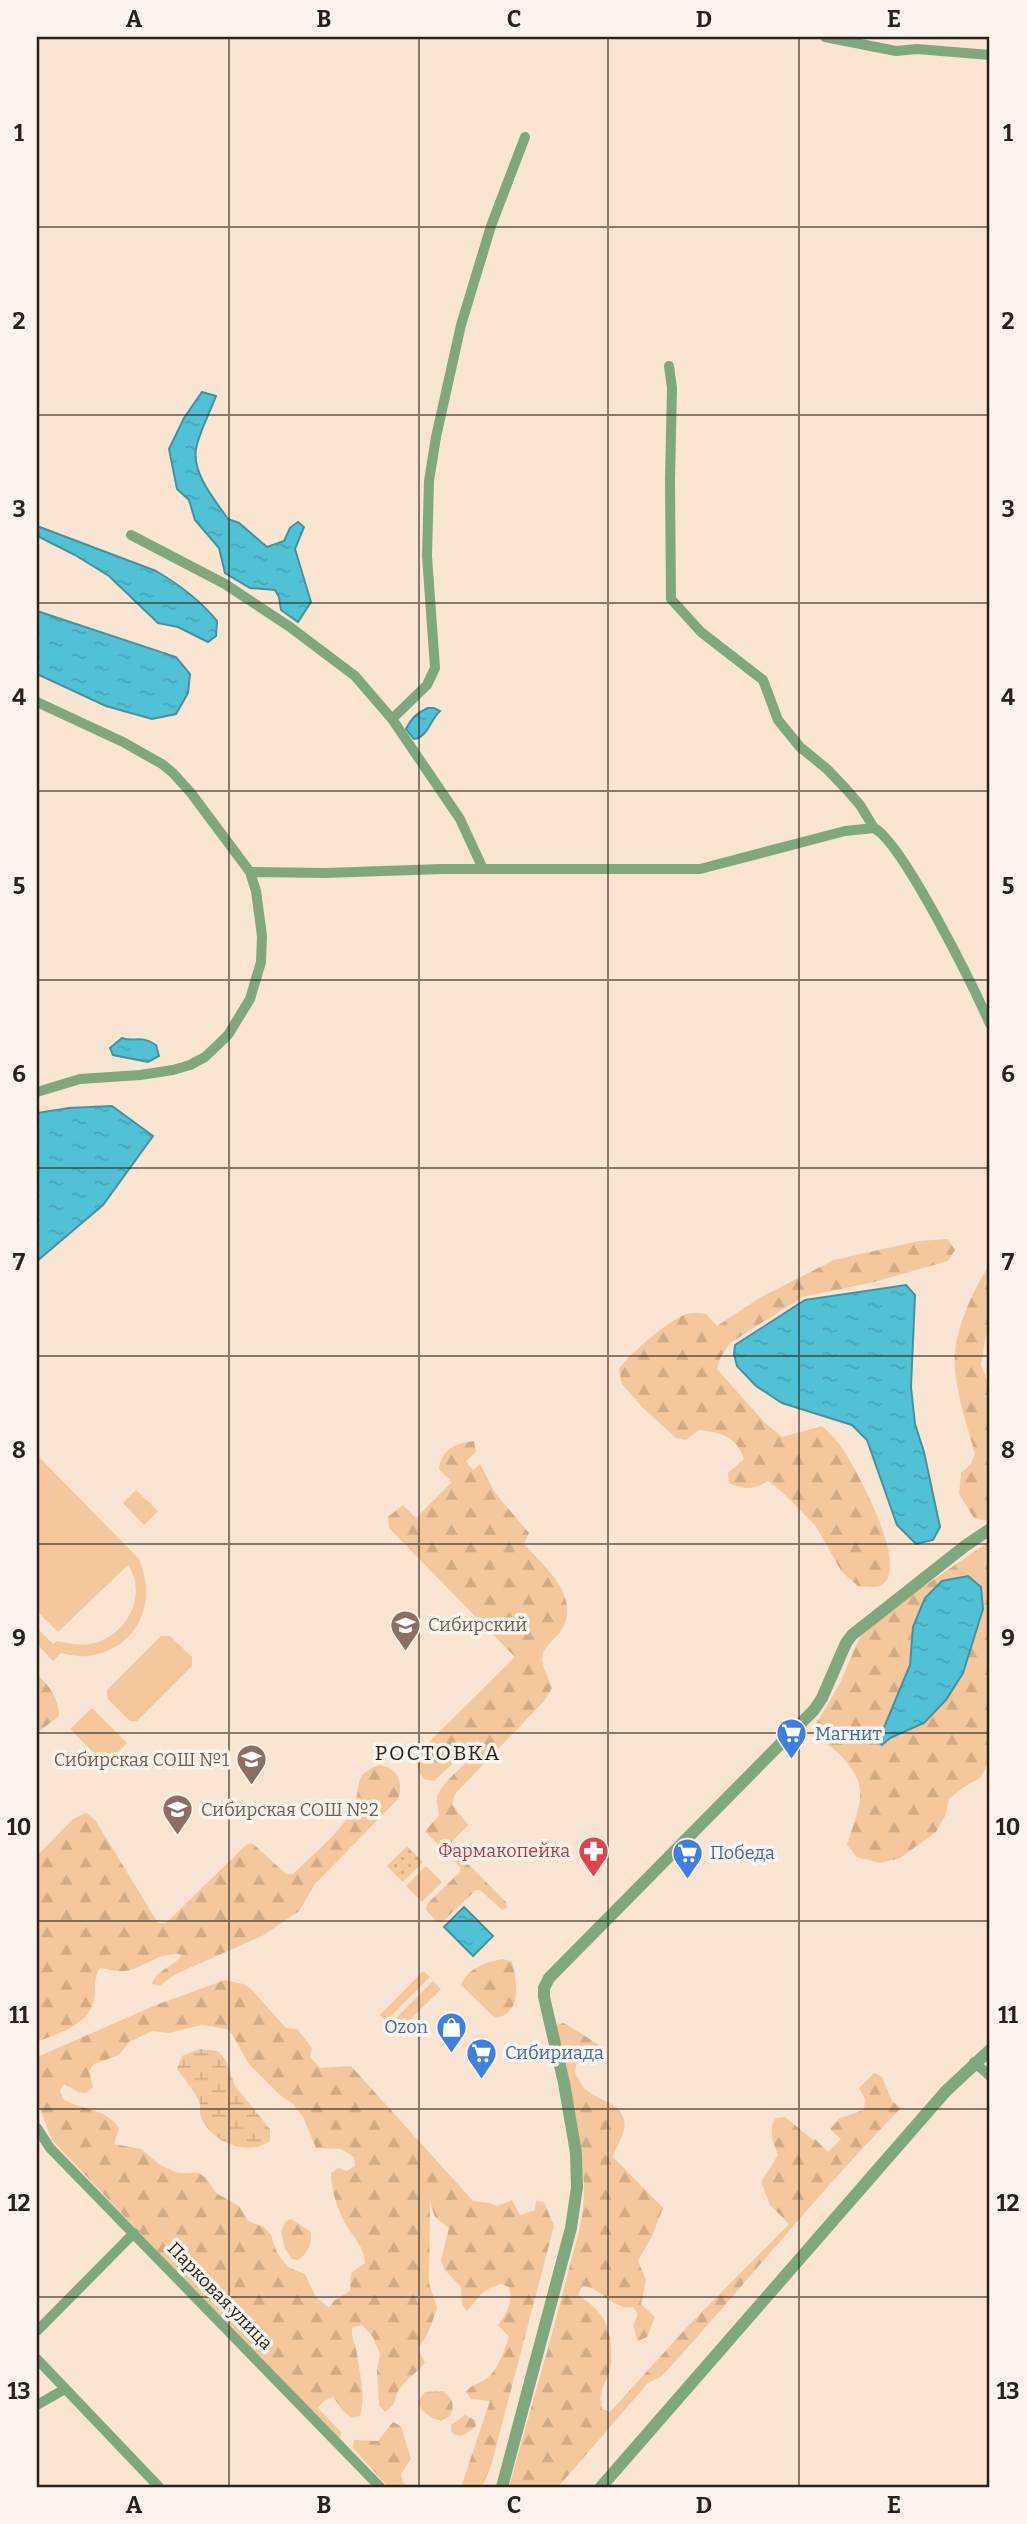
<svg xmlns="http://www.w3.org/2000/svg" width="1027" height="2524" font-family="Bitter,serif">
<defs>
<pattern id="forest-firs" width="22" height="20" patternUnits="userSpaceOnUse" patternTransform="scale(1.75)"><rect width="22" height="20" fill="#f4c79c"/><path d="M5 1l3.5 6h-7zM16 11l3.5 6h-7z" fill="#d1ab86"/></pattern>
<pattern id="wetland-marsh" width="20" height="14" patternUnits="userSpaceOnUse" patternTransform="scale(1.75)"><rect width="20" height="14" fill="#f4c79c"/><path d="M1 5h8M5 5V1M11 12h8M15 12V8" fill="none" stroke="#d1ab86"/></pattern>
<pattern id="park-dots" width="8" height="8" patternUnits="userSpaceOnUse" patternTransform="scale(1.75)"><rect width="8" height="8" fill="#f4c79c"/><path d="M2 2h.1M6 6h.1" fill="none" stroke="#d1ab86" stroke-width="1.8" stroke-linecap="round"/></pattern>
<pattern id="water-ripples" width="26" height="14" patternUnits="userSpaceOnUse" patternTransform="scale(1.75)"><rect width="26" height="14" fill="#51c2d6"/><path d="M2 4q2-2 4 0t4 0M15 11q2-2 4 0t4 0" fill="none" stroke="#47a6b7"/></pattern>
</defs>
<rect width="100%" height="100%" fill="#fae5d2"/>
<path fill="#f4c79c" d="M37 1455 139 1559C158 1602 138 1649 88 1656 79 1657 70 1655 61 1653L53 1661 37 1644V1628L53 1644 57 1641C67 1643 79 1646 90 1644 125 1638 149 1596 128 1565L58 1632 37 1611Z
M136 1490 158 1511 144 1525 123 1503Z
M161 1636H170L192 1657V1666L137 1721H130L107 1698V1690Z
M92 1708 127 1743 106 1765 70 1729Z
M426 1866 442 1882 422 1902 406 1886Z
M423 1971 430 1977 386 2021 380 2015Z
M433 1981 441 1989 398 2032 390 2024Z"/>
<path fill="url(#forest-firs)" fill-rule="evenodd" d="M948 1239 955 1250 948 1261 874 1282 802 1297 730 1343 720 1358 717 1369 764 1422 782 1437 822 1426C828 1432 835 1438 840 1445 855 1466 913 1571 880 1586 874 1588 865 1586 858 1586L842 1572 815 1525 780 1490 768 1481C752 1490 745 1490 729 1483L728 1473 744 1459C736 1436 722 1433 699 1430L686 1440 676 1438 642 1407 622 1384 619 1369C629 1354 667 1322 684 1315 691 1312 698 1313 706 1314L717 1326 761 1297 834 1260 919 1241Z
M990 1264V1332L986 1335 981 1365 988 1383H990V1517L987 1521 974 1518 959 1494 961 1473 971 1464 975 1454C968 1428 957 1396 955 1370 952 1334 971 1294 990 1264Z
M474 1441 476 1452 466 1461 473 1470 480 1464 495 1493 529 1533 524 1544C545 1567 582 1597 561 1631 555 1640 543 1646 542 1658 542 1666 549 1679 552 1688L545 1700 455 1794 452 1804 468 1825 449 1845 506 1902 507 1908 502 1910 480 1890H476L442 1922H437L426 1910 427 1904 460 1872V1867L425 1831 439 1815C439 1810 436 1803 437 1798 441 1780 472 1762 482 1744L477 1741 434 1781 424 1779 419 1772 415 1756 515 1657 389 1528 388 1517 403 1505 416 1518 452 1482 439 1469C441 1449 456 1443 474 1441Z
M990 1541V1758L981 1777 964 1787 949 1799 945 1816 936 1832 900 1858 881 1863 857 1857 847 1845C860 1802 873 1786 836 1751 827 1744 818 1737 815 1726L839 1685 860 1637 898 1604ZM913 1627 924 1723 879 1742 910 1665Z
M37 1674C50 1687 58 1697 59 1716L37 1733Z
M379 1765C397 1768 404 1781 398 1799L315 1884 299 1911 264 1935 176 1974 159 1986 152 1984C157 1969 174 1967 182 1955 162 1949 144 1969 123 1971 116 1972 107 1969 100 1968 93 1978 96 1989 94 2001 87 2026 58 2033 37 2042V1856L73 1819 86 1813 95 1820 158 1923H166L246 1845 252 1843 286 1874H293C313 1854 340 1834 353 1808 363 1787 350 1776 379 1765Z
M503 1959 512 1962C517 1982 523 2013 495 2018L461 1985C468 1968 486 1962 503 1959Z
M225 1980 243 1984 250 1988 286 2028 297 2029 312 2048 310 2057 320 2068 351 2066 473 2201 490 2203 497 2206 512 2200 520 2215 535 2210 536 2201 544 2202 554 2226 491 2466 482 2487H461L490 2401 471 2399 466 2392C472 2384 478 2384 486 2379 498 2371 504 2350 509 2337L498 2325C507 2313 513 2302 509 2287L501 2284C480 2290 481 2296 467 2311L462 2305 461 2287 444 2269 441 2260 449 2228 435 2217 430 2202 429 2283 437 2308 428 2333 418 2349 425 2363C417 2372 407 2379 400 2388 393 2398 399 2402 385 2412L379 2405 377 2371 380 2354 373 2337 362 2325 352 2328C351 2338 356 2344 357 2355 360 2374 366 2398 360 2416L352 2418 344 2412 333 2397 324 2401 318 2408 341 2432 340 2439 330 2433 52 2140 37 2101V2057L156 2005ZM202 2025 227 2029 232 2034 249 2064 280 2095 293 2104 303 2117 316 2148 341 2149 354 2157 355 2166 347 2171 338 2168 331 2173C331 2189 337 2208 345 2223 353 2237 364 2246 365 2263L351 2273 350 2291 334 2301 329 2308 315 2296 305 2274 288 2267 277 2253 271 2235 264 2227 248 2221 239 2206 216 2193 206 2178 199 2173H178L160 2165 141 2149 114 2144 119 2128C105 2107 84 2112 63 2099L60 2091 64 2084 78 2092 86 2093 93 2087 89 2071 94 2064 119 2055 129 2042 152 2031 169 2033Z
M564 2023 604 2048 586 2052 577 2059 575 2073C578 2078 581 2084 584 2088 599 2102 629 2104 624 2130 622 2139 616 2147 613 2157L663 2208 652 2236 638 2261 646 2280 641 2304 655 2317 647 2337 638 2341 633 2326 638 2314 633 2307C609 2309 602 2287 582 2286L578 2295C587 2301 597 2308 603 2318 611 2330 614 2358 609 2372 604 2389 598 2390 602 2409L610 2412 690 2324 789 2224 770 2205 761 2182 778 2155C774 2143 767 2130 776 2118L785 2117 813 2140 815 2139 828 2152 841 2139 830 2129 840 2118 864 2110 865 2099 859 2088 874 2073 882 2077 892 2101 901 2108C818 2193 743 2287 662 2376L648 2383 558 2487H509C528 2417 549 2348 567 2277 573 2250 584 2222 584 2194 584 2137 568 2082 556 2027L558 2024Z
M291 2219 311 2232C311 2244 309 2253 298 2260L292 2259 285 2249 281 2232 286 2221Z
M443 2391C453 2399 455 2404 450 2416L441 2421C430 2417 421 2413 418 2401L425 2392Z
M465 2415 475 2420 476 2426C467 2433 461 2440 451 2432V2425Z
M393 2422 401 2426 411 2459 401 2474 403 2483 408 2487H388L353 2448 354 2440 378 2441Z"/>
<path fill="url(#wetland-marsh)" d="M199 2049 218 2051 226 2061 235 2086 270 2129V2141C248 2157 210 2142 201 2117 199 2112 201 2106 199 2101 194 2090 184 2079 177 2069L182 2056Z"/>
<path fill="url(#park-dots)" d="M407 1846 423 1862 403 1882 387 1866Z"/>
<path fill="url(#water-ripples)" stroke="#45929e" stroke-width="2" d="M202 392 216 396C210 413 199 432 196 449 192 474 215 500 228 519L239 523 267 547 284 541 290 528 298 522 304 527 295 549 311 602 298 622 281 610 279 597 275 590 250 588 225 573 219 548 195 520 189 500 177 489 169 449 184 418Z
M37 526 156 571C180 585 200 600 217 621L216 636 208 642 178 627 158 623 109 576 75 555 37 536Z
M37 611 176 657 190 674 188 693 176 714 152 719 106 706 37 674Z
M428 708H434L440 711C430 720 428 737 414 739L406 729C410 720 418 712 428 708Z
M122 1038C135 1043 140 1034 156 1045L159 1056 148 1062 113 1055 110 1048Z
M112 1106 153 1136 103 1205 37 1261V1113L69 1108Z
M906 1285 915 1295 911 1387 915 1424 924 1452 940 1527 933 1540 916 1544 897 1525 867 1440 852 1425 782 1403 756 1386 737 1366 734 1354 735 1345 805 1300Z
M968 1576 981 1587 983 1609 963 1673 946 1700 924 1723 890 1738 882 1745 878 1742 910 1665 913 1627 925 1598 942 1581Z
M464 1907 493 1936 473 1956 444 1927Z"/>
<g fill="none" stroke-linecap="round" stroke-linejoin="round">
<path stroke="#7fa87f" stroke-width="10" d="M825 37 896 51 917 49 990 55
M669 366 672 388 670 479 671 599 701 632 763 680 778 720 800 747 827 769 846 789 860 805 874 828
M131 535 225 584 290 627 355 676 392 719 460 819 483 869
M37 702 123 742 162 764 173 773 191 793 250 872 256 891 262 936 261 962 250 999 228 1035 205 1057 190 1065 173 1070 140 1075 80 1079 37 1092
M392 719 427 685 435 668 427 556 429 481 436 437 461 325 491 226 525 137
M250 872 325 873 442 869H700L845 831 874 828C903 843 974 988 990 1024
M974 2062 990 2076
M37 2128 50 2148 380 2487
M37 2331 134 2233
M37 2359 159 2487
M37 2405 65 2389"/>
<path stroke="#7fa87f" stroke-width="12" d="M502 2487 571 2228 577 2187 576 2153 564 2083 544 1997V1988L549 1978 814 1710 822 1698 846 1643 852 1635 965 1546 990 1529
M601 2487 946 2091 990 2050"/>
</g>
<path fill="none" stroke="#29211a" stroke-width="2" stroke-opacity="0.55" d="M229 37V2487M419 37V2487M608 37V2487M799 37V2487M37 227H990M37 415H990M37 603H990M37 791H990M37 980H990M37 1168H990M37 1356H990M37 1544H990M37 1733H990M37 1921H990M37 2109H990M37 2297H990"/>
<defs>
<symbol id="school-pin" viewBox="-11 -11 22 30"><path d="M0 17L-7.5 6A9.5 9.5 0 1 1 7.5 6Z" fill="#8d6e63" stroke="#fdf5ed"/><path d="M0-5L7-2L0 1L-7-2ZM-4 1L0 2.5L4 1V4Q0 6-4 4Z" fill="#fff"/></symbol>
<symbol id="supermarket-pin" viewBox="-11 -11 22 30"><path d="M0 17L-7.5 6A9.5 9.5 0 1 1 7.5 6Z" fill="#3f7fe0" stroke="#fdf5ed"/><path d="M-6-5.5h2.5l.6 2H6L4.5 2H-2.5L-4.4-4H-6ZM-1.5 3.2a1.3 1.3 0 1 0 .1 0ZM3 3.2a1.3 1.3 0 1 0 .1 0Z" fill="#fff"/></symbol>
<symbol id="pharmacy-pin" viewBox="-11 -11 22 30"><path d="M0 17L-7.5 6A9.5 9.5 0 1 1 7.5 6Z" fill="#e0444e" stroke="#fdf5ed"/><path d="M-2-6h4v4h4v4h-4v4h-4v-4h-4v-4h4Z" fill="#fff"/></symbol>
<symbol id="shop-pin" viewBox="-11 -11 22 30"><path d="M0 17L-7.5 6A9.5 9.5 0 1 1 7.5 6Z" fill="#3f7fe0" stroke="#fdf5ed"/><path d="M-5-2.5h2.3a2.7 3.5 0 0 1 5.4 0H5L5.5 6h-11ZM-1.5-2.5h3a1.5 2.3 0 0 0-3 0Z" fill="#fff"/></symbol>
</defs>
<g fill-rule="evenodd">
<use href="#school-pin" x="388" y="1608" width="35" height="47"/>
<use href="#supermarket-pin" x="774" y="1716" width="35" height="47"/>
<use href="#school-pin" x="234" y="1742" width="35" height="47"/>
<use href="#school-pin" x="160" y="1792" width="35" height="47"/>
<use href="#pharmacy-pin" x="576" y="1834" width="35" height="47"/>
<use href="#supermarket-pin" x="670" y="1836" width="35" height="47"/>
<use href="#shop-pin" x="434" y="2010" width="35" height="47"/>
<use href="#supermarket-pin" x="464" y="2036" width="35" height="47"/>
</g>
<g text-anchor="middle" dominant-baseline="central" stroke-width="7" stroke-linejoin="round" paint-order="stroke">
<g font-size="18" fill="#785e54" stroke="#fdf5ed" text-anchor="start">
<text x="428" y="1625">Сибирский</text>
<text x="229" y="1760" text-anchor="end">Сибирская СОШ №1</text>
<text x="201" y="1810">Сибирская СОШ №2</text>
</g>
<g font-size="18" fill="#366cbe" stroke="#fdf5ed" text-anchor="start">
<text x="815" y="1734">Магнит</text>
<text x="710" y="1853">Победа</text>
<text x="428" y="2027" text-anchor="end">Ozon</text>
<text x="505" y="2053">Сибириада</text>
</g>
<g font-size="18" fill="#be3a42" stroke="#fdf5ed" text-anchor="end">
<text x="570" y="1851">Фармакопейка</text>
</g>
<g font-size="18" fill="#29211a" stroke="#fdf5ed">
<text transform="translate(220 2296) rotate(46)">Парковая улица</text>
</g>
<g font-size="21" letter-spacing="2" fill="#29211a" stroke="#fdf5ed">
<text x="438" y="1753">РОСТОВКА</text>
</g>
</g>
<rect width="1027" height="2524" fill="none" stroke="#fdf5ed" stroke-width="77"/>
<rect x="38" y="38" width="950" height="2448" fill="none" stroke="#29211a" stroke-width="2.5"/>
<g font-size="23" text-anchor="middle" font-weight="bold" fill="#29211a">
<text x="134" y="27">A</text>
<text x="324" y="27">B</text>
<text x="514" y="27">C</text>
<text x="704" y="27">D</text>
<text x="894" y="27">E</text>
<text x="19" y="141">1</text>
<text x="1008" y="141">1</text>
<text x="19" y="329">2</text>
<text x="1008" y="329">2</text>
<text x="19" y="517">3</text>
<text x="1008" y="517">3</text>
<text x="19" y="705">4</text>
<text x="1008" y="705">4</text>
<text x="19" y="894">5</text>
<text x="1008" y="894">5</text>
<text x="19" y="1082">6</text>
<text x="1008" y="1082">6</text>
<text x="19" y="1270">7</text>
<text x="1008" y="1270">7</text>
<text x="19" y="1458">8</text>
<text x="1008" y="1458">8</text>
<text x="19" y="1646">9</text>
<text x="1008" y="1646">9</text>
<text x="19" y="1835">10</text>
<text x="1008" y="1835">10</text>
<text x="19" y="2023">11</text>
<text x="1008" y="2023">11</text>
<text x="19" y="2211">12</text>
<text x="1008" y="2211">12</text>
<text x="19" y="2399">13</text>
<text x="1008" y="2399">13</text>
<text x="134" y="2513">A</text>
<text x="324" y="2513">B</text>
<text x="514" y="2513">C</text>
<text x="704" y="2513">D</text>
<text x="894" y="2513">E</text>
</g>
</svg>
